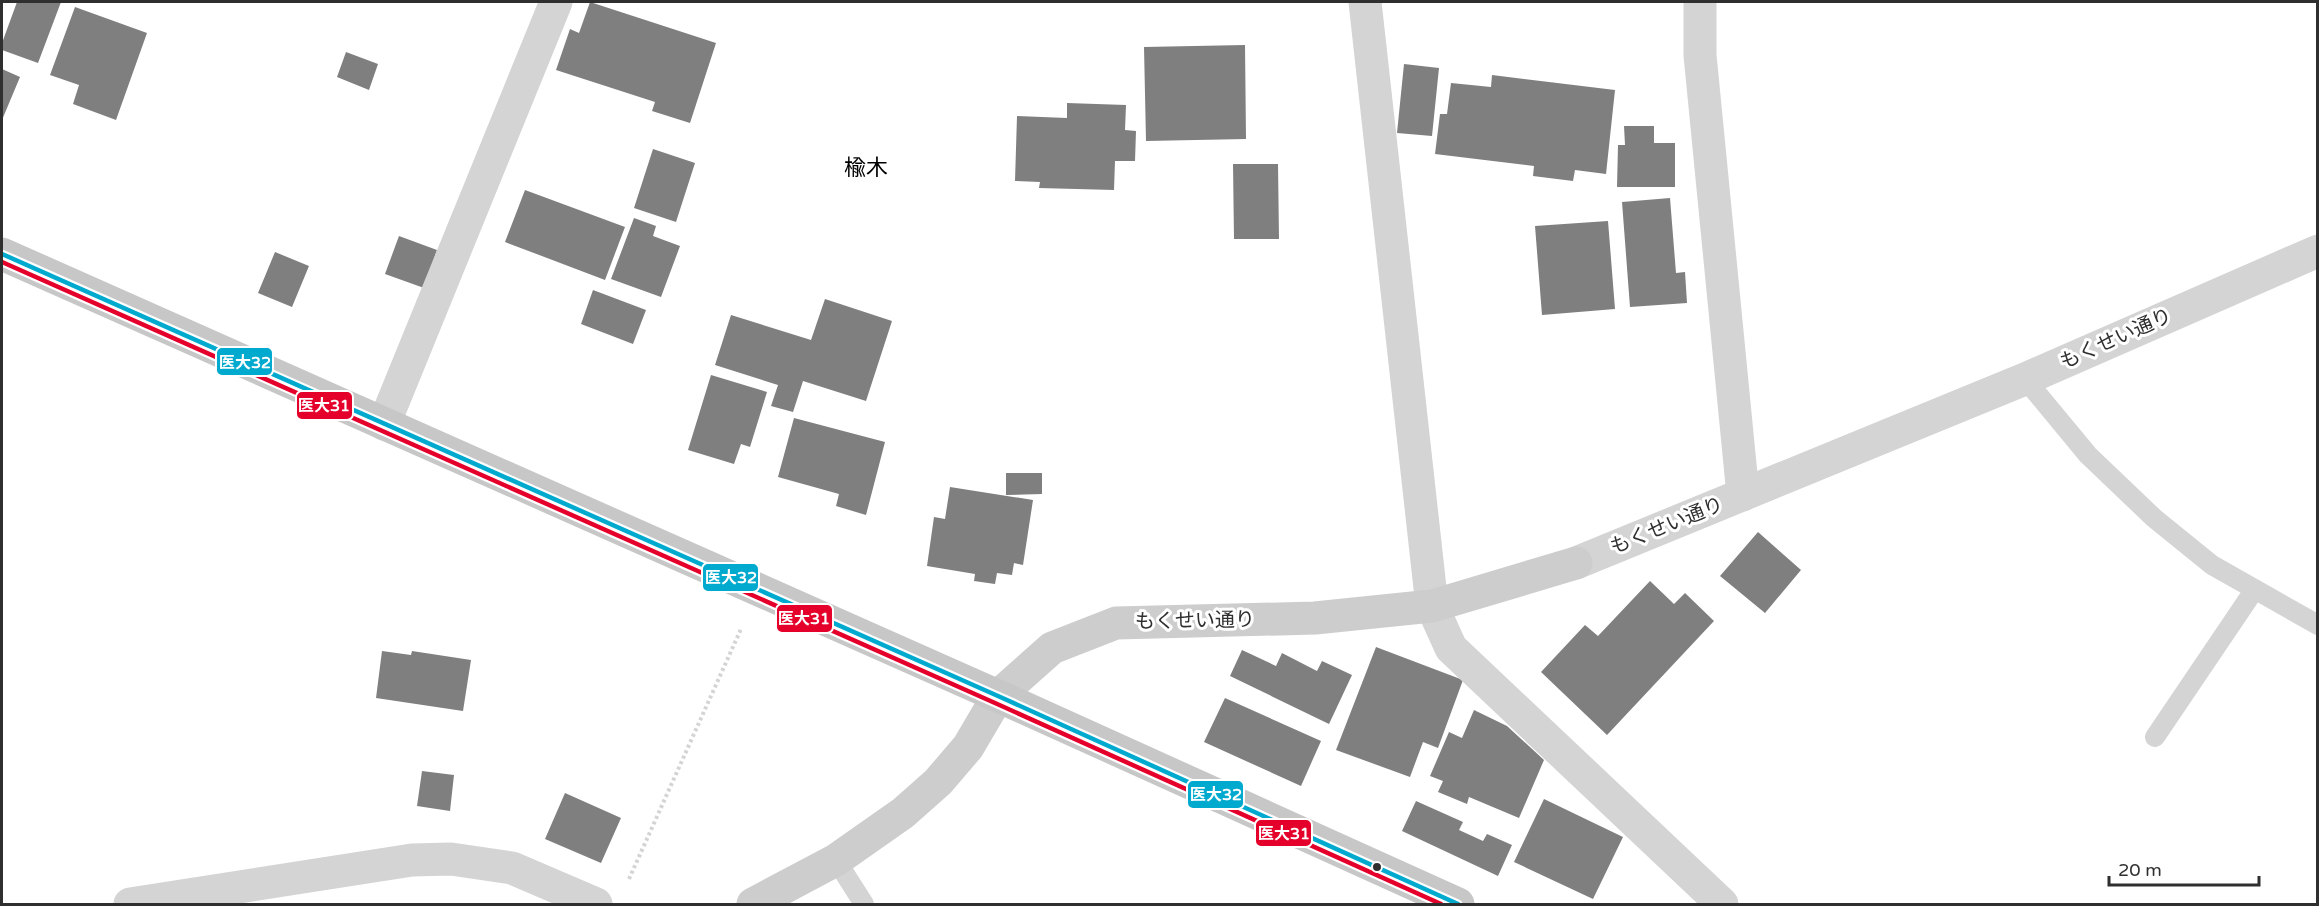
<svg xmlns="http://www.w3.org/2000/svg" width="2319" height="906" font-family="'Varela Round','Noto Sans JP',sans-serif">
<rect width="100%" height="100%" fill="#fff"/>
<path fill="#7f7f7f" d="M17 2H61L38 63 2 50V43Z
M590 2 716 43 690 123 652 111 655 102 556 70 570 29 579 33Z
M75 7 147 33 116 120 73 104 79 85 50 75Z
M1245 45 1246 139 1146 141 1144 47Z
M346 52 378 64 369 90 337 77Z
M1404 64 1439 68 1432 136 1397 133Z
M2 69 20 77 2 120Z
M1492 75 1615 90 1606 174 1575 170 1573 181 1533 176 1534 166 1435 154 1440 114H1447L1451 83 1491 87Z
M1067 103 1126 105 1125 130 1136 131 1135 161H1115L1114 190 1039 188 1040 182 1015 181 1017 116 1067 118Z
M1624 126H1654V143H1675V187H1617L1618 145H1625Z
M653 149 695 163 676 222 634 208Z
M1233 164H1278L1279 239H1234Z
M525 190 625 227 605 280 505 242Z
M1670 198 1676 273 1685 272 1687 303 1630 307 1622 202Z
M634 218 656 226 653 236 680 246 661 297 611 279Z
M1608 221 1615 309 1542 315 1535 226Z
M399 236 437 250 424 288 385 274Z
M275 252 309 266 292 307 258 293Z
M593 290 646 310 633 344 581 324Z
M825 299 892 321 866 401 803 381 793 412 771 406 778 385 715 365 731 315 811 340Z
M711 375 767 392 750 447 741 444 734 464 688 450Z
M794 418 885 442 866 515 836 506 839 494 778 477Z
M1006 473H1042V494L1006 495Z
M950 487 1033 500 1023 565 1014 563 1012 575 997 573 995 584 974 581 975 574 927 566 934 517 945 519Z
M1758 532 1801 570 1765 613 1720 576Z
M1650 581 1674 604 1685 593 1714 621 1607 735 1541 672 1585 625 1598 636Z
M1376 647 1463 680 1438 748 1423 742 1410 777 1336 750Z
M1242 650 1276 666 1282 653 1317 671 1322 661 1352 675 1329 724 1230 676Z
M382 651 411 655 412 651 471 660 463 711 376 698Z
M1225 698 1321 741 1301 786 1204 742Z
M1474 710 1507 726 1544 760 1519 818 1469 797 1467 804 1438 792 1443 781 1430 776 1449 732 1462 738Z
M422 771 454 775 450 811 417 806Z
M565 793 621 818 601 863 545 839Z
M1544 799 1623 837 1593 899 1514 862Z
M1416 801 1463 822 1459 830 1483 841 1487 834 1512 845 1498 876 1402 831Z"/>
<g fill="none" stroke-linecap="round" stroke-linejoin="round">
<path stroke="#d4d4d4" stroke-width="4" stroke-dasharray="3 3" stroke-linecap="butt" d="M629 879 741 629"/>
<path stroke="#d4d4d4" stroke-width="20" d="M2025 379 2088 455 2154 518 2212 565 2318 625
M2155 737 2255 589
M836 860 864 904"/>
<path stroke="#d4d4d4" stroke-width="33" d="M1365 2 1432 606 1451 648 1722 904
M1700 2V55L1743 495
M384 424 556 2
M1576 563 2025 379 2318 251
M130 904 412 860 451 859 512 868 596 904"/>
<path stroke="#cdcdcd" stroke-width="33" d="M753 904 836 860 903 813 938 782 968 747 998 696 1052 648 1116 623 1315 618 1432 606 1576 563"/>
<path stroke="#c7c7c7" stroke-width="33" d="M2 254 998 696 1458 904"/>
<defs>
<path id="bus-1" d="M2 254 998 696 1458 904"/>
<path id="bus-2" d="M2 262 995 703 1441 904"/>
</defs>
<use href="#bus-1" stroke="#fff" stroke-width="9"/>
<use href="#bus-2" stroke="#fff" stroke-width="9"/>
<use href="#bus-1" stroke="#00a9ce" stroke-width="4.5"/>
<use href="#bus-2" stroke="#e4002b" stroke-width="4.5"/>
</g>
<circle fill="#2f2f2f" stroke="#fff" stroke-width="2" cx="1377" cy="867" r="5"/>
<g text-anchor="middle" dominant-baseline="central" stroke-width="6" stroke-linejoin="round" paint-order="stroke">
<g font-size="20" fill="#2f2f2f" stroke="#fff">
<text transform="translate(2116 339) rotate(-24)">もくせい通り</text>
<text transform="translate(1667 526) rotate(-22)">もくせい通り</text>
<text transform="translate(1195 621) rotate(-1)">もくせい通り</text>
</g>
<g font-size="22" fill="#000" stroke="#fff">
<text x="866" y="168">楡木</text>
</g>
</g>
<g stroke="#fff" stroke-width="2">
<rect x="216" y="347" width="57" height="29" rx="6" fill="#00a9ce"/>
<rect x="296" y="391" width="57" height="29" rx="6" fill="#e4002b"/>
<rect x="702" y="563" width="57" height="29" rx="6" fill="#00a9ce"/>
<rect x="776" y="604" width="57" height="29" rx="6" fill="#e4002b"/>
<rect x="1187" y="780" width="57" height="29" rx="6" fill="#00a9ce"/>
<rect x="1255" y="819" width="57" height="28" rx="6" fill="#e4002b"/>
</g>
<g font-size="16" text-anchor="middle" font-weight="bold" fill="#fff">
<text x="245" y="368">医大32</text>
<text x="324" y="411">医大31</text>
<text x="731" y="583">医大32</text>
<text x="804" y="624">医大31</text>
<text x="1216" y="800">医大32</text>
<text x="1284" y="839">医大31</text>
</g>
<rect width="2319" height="906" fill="none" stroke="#2f2f2f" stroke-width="6"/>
<path d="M2109 876v9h150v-9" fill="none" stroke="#2f2f2f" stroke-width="3"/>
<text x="2118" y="876" font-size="18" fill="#2f2f2f" stroke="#ffffff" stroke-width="4.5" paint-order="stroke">20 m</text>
</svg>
